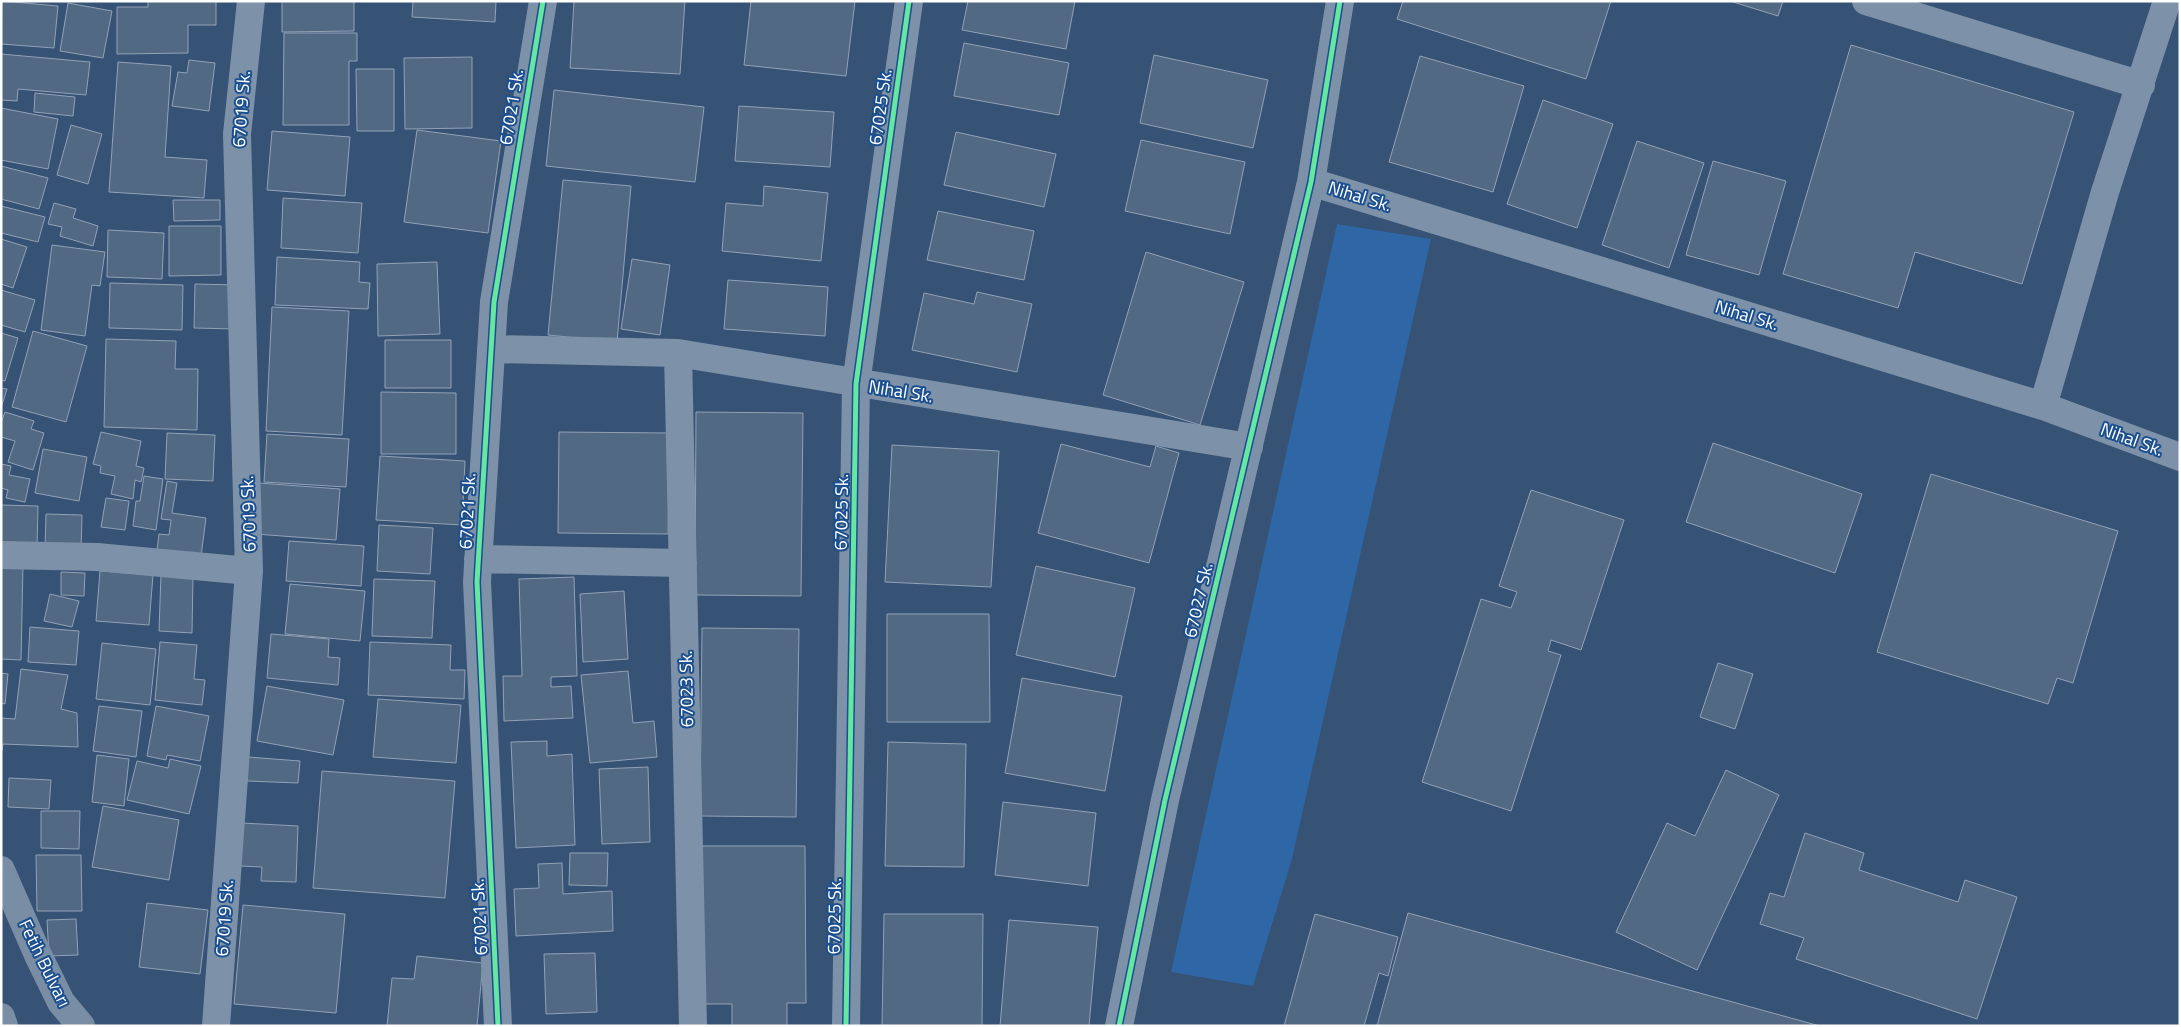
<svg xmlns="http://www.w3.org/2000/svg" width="2181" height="1027" font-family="'Titillium Web',sans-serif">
<rect width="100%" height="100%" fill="#365274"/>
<path fill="#2f66a5" d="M1337 224 1431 239 1292 859 1253 986 1171 972Z"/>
<path fill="#526984" stroke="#92a2b6" d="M2 1 58 6 54 48 1 44Z
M148 1H216V25H188V53L117 54V7H148Z
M282 1H354V31L282 32Z
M413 1H496L495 22 412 17Z
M574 1H685L680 74 570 68Z
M751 1H855L846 76 744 65Z
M968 1H1075L1066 49 962 30Z
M1403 1H1611L1586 79 1397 19Z
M1730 1H1783L1778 16Z
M68 3 112 11 103 58 60 51Z
M284 33H357V61H349V125H283Z
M964 43 1069 63 1059 115 954 96Z
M1851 45 2074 112 2022 284 1915 252 1898 308 1783 274Z
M1 54 90 62 86 95 18 89 17 101 1 100Z
M1154 55 1268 80 1253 148 1140 123Z
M1420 56 1524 86 1493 192 1389 162Z
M472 57V128L405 129 404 58Z
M189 60 215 63 209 111 172 106 178 72 187 73Z
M118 62 171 66 165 157 207 160 204 198 109 192Z
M356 69H394V131H357Z
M554 90 704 107 695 182 546 166Z
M35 93 75 97 73 116 34 112Z
M1543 100 1613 124 1577 228 1507 204Z
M739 106 834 112 830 167 735 161Z
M1 108 58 119 48 169 1 160Z
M71 125 102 134 88 184 57 175Z
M417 130 501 141 488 233 404 222Z
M272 131 350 137 345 196 267 190Z
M956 132 1056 154 1044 207 944 185Z
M1141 140 1245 162 1230 234 1125 211Z
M1637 141 1704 163 1669 268 1602 245Z
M1713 161 1786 181 1759 275 1686 255Z
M1 166 48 178 39 209 1 199Z
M563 180 631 186 617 342 548 335Z
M764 186 828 193 821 261 722 251 726 203 763 206Z
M283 198 362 203 358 253 281 248Z
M173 200H220V220L174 221Z
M54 203 76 209 73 218 98 226 93 246 60 236 62 227 48 224Z
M1 206 45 217 38 242 1 233Z
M938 211 1034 231 1024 280 927 260Z
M169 226H221V275L169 276Z
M108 230 164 233 162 279 107 277Z
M1 239 27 247 13 288 1 284Z
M52 245 105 252 100 286 92 285 85 336 41 330Z
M1146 252 1244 282 1200 425 1103 395Z
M277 257 360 262 359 282 370 283 368 309 275 305Z
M632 259 670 265 660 335 621 329Z
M437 262 440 334 378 336 377 264Z
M728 280 828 287 825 336 724 329Z
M110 283 183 285 182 330 109 328Z
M195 284 237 285 236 329 194 328Z
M1 290 35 300 25 332 1 325Z
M977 292 1032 304 1017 372 912 350 924 293 974 304Z
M272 307 349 311 342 435 266 431Z
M33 331 87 346 66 422 12 407Z
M1 333 18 338 5 381 1 380Z
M106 339 176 341 175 369H198L197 430 104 427Z
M385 340H451V388H385Z
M1 388 7 389 1 408Z
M381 392 456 393V454H381Z
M5 412 34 421 31 429 44 433 33 470 8 462 15 441 1 437V423Z
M696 412 803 413 801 596 695 595Z
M101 432 141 441 136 466 144 468 141 482 135 480 133 499 111 494 115 476 100 473 101 466 93 464Z
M559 432 670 433 668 534 558 533Z
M167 433 215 435 213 481 165 479Z
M267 434 349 439 346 487 264 482Z
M1713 443 1862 494 1835 573 1686 522Z
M1061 444 1150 467 1156 446 1179 453 1149 563 1038 533Z
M892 445 999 451 991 587 885 582Z
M43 449 87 457 79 501 35 493Z
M380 456 465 461 462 525 376 520Z
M1 464 11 466 9 475 30 479 25 502 6 498 8 490 1 488Z
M1931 474 2118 531 2073 683 2057 678 2048 704 1877 652Z
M144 476 163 479 156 530 133 526 136 501H140Z
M167 481 177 483 172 513 206 518 200 564 156 558 159 534 169 535 171 520 161 519Z
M259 483 340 489 336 540 255 534Z
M1531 490 1624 520 1581 650 1551 640 1548 651 1561 655 1511 811 1422 782 1481 599 1511 608 1517 592 1499 586Z
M106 498 129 501 125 530 101 527Z
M1 505 38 506 37 547 1 546Z
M46 514 82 515 81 551 45 550Z
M379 525 433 528 430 574 377 571Z
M289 541 364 546 361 586 286 581Z
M1 565 23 566 21 660 1 659Z
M1036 566 1135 588 1115 677 1016 655Z
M100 571 153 575 149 625 96 621Z
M61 572 85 573 84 596 61 595Z
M161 574 193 575 192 633 159 631Z
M574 577 577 676 551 677V687L571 686 573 718 504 721 503 676H522L519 579Z
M374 579 435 581 432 638 372 636Z
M290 584 365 591 360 641 285 634Z
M624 591 628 659 583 662 580 594Z
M50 594 79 601 72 627 44 621Z
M887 614H989L990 722H887Z
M30 627 79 631 76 665 28 662Z
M702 628 799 629 796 817 700 816Z
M271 634 329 639 328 657 340 658 338 685 267 678Z
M160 642 197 645 194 679 205 680 202 705 155 700Z
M370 642 451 645 450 670H465L464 699 368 695Z
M102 643 156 649 150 705 96 699Z
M1718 663 1753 674 1735 729 1700 717Z
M21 669 68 675 61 709 77 713 78 747 3 744 1 756V718L15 719Z
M628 671 633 723 654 721 657 757 590 763 581 675Z
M1 673 8 674 5 704 1 703Z
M1022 678 1122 696 1105 791 1005 773Z
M267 686 344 700 333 755 257 741Z
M378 699 461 705 456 763 373 757Z
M99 706 142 711 136 757 93 751Z
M156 706 209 716 200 761 167 755 166 760 147 756Z
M547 741V756L572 754 575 845 516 848 511 742Z
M888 742 966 744 964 867 885 866Z
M97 755 129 759 124 806 92 802Z
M248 757 300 761 298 783 247 781Z
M170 759 201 766 189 814 127 800 137 761 168 768Z
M648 767 650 842 602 844 599 769Z
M1726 770 1779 795 1697 970 1616 932 1667 823 1695 836Z
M322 771 455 781 445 898 313 888Z
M9 778 51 780 49 809 8 807Z
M1003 802 1096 813 1088 886 995 875Z
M103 806 179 820 169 880 92 867Z
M41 811H80L79 849 41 848Z
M242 823 298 826 296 882 261 881 262 867 240 866Z
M1805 833 1864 853 1859 870 1958 902 1965 880 2017 897 1977 1019 1796 959 1804 938 1760 924 1770 893 1784 897Z
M700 846H805L806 1003H787V1026H732V1004H701Z
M570 853H608L607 886 569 885Z
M36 855H81L82 911H37Z
M562 863 563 894 612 891 613 931 516 936 514 889 539 888 538 864Z
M147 903 208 910 200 974 139 967Z
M243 905 345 914 336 1013 234 1004Z
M1408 913 1820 1026H1377Z
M884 914H983L982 1026H882Z
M1315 914 1398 937 1388 976 1379 973 1364 1026H1284Z
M76 919 78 955 49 956 47 920Z
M1009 920 1098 927 1089 1026H1000Z
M595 953 597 1012 546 1014 544 954Z
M417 956 483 963 477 1026H387L392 978 414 979Z"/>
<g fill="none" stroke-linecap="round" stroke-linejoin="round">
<path stroke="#7d92a8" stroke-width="28" d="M1866 1 2141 85
M1311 182 2043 406 2180 457
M491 349 678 353 1249 447
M678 353 693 1026
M2043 406 2105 192 2167 1
M1 555 97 557 249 571
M478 559 683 563
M216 1026 249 571 237 134 251 1
M498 1026 477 582 494 302 543 1
M846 1026 856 384 909 1
M1119 1026 1165 800 1311 182 1340 1"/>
<path stroke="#798da4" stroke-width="28" d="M1 870 38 955 61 1002 81 1026
M1 1017 4 1026"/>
<defs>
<path id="cycleway" d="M498 1026 477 582 494 302 543 1
M846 1026 856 384 909 1
M1119 1026 1165 800 1311 182 1340 1"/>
</defs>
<use href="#cycleway" stroke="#1b4f8f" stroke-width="8"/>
<use href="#cycleway" stroke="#66e7a1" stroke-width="5"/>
</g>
<g text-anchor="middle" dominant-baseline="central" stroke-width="4" stroke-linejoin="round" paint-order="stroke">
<g font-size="18" fill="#fff" stroke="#1b4f8f">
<text transform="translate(511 107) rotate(-81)">67021 Sk.</text>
<text transform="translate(880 107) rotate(-82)">67025 Sk.</text>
<text transform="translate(241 109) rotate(-86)">67019 Sk.</text>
<text transform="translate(1360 196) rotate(17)">Nihal Sk.</text>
<text transform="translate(1747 315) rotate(17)">Nihal Sk.</text>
<text transform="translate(901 391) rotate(9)">Nihal Sk.</text>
<text transform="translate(2132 439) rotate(20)">Nihal Sk.</text>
<text transform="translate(467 511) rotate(-87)">67021 Sk.</text>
<text transform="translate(841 512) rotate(-89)">67025 Sk.</text>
<text transform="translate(248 514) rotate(-92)">67019 Sk.</text>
<text transform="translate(1198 600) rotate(-77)">67027 Sk.</text>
<text transform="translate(686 689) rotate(-91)">67023 Sk.</text>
<text transform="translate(834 916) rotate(-89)">67025 Sk.</text>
<text transform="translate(479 917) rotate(-93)">67021 Sk.</text>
<text transform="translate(224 918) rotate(-86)">67019 Sk.</text>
<text transform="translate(45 963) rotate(64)">Fetih Bulvarı</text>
</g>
</g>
<rect width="2181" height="1027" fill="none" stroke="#ffffff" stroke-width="5"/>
</svg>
